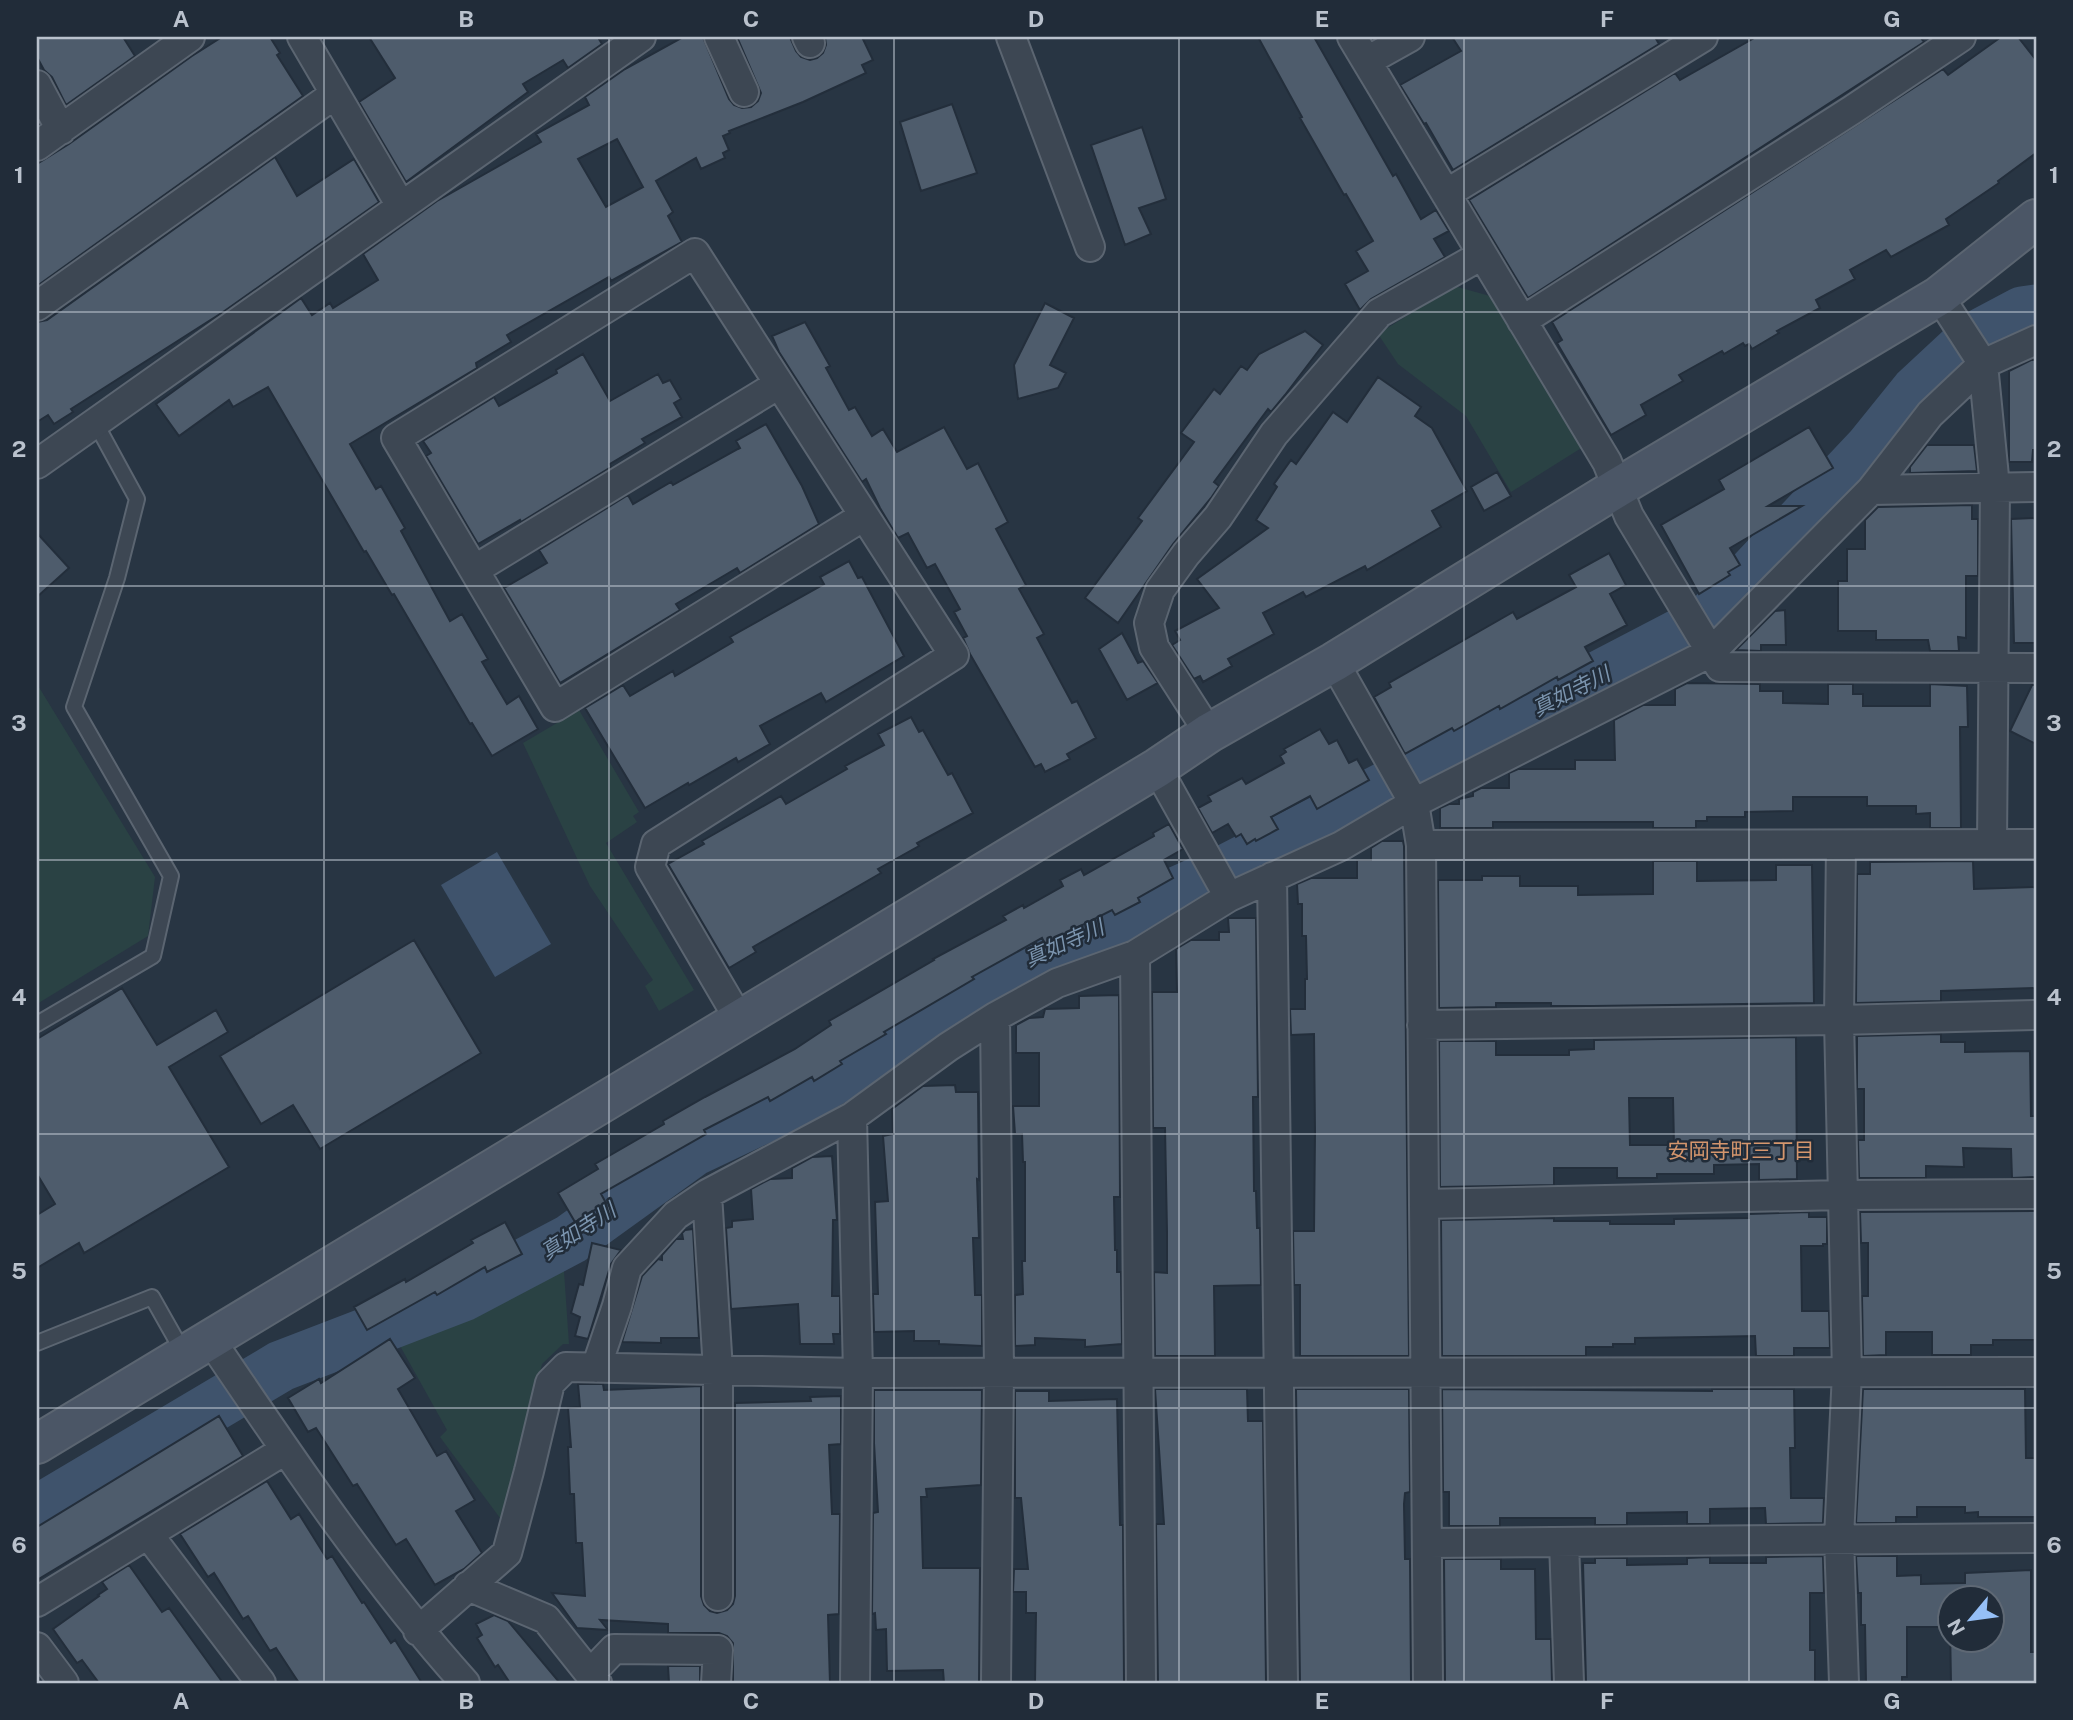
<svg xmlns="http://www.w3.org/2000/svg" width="2073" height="1720" font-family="'Public Sans','Noto Sans JP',sans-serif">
<rect width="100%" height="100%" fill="#283543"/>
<path fill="#2a4244" d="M1454 286 1490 296 1583 447 1511 492 1466 416 1398 364 1378 334Z
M37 684 155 877 148 936 37 1004Z
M579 710 639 812 633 816 637 822 606 843 694 990 659 1011 645 986 653 980 590 886 523 743Z
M563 1257 569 1344H563L542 1364 507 1511 500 1518 440 1437 447 1430 399 1344 463 1316Z"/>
<path fill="#3f536c" d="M497 852 551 944 495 977 441 885Z"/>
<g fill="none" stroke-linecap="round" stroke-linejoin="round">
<path stroke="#3f536c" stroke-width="51" d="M37 1511 281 1366 463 1296 571 1239 693 1151 798 1101 898 1041 982 980 1228 869 1709 619 1870 448 1916 391 1973 338 2022 312 2036 310"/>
</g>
<path fill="#4e5c6c" stroke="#232e3b" stroke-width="2" fill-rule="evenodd" d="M37 37H123L135 56 66 105 52 77 44 70 37 57Z
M222 37H270L280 53 277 55 303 96 37 286V164L69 144 192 56Z
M369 37H602L599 39 602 44 568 68 563 60 523 84 528 92 406 182 359 102 395 78Z
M683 37H703L729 99 734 105 742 108 751 107 758 101 761 93 737 37H790L796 51 801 57 810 60 817 58 823 53 826 45 825 37H862L873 60 862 65 866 73 803 102 729 131 730 133 723 136 729 150 723 153 725 158 701 169 696 158 656 181 673 212 668 216 682 242 611 281 609 277 507 335 511 342 476 363 477 368 350 444 376 489 381 486 405 528 401 531 450 621 462 614 488 659 482 662 507 704 519 696 538 729 492 756 472 723 470 724 394 594 392 595 366 551 364 552 268 387 233 407 229 400 179 436 156 404 301 298 312 315 330 303 333 308 378 280 363 254 437 201 541 142 536 134 589 105 585 97 625 69ZM617 139 643 187 606 207 578 159Z
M1258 37H1314L1393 176 1396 174 1421 219 1436 210 1449 231 1434 239 1445 257 1371 299 1360 310 1345 284 1368 271 1356 251 1373 241 1346 194 1344 195 1300 118 1302 117Z
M1452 37H1655L1659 44 1453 170 1426 123 1424 124 1400 85 1461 51Z
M1756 37H1920L1924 42 1528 298 1469 200 1675 73 1680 80Z
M2001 37H2018L2036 60V153L1998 181 1999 183 1946 219 1949 225 1891 257 1886 250 1850 270 1855 279 1816 300 1820 308 1777 331 1779 333 1752 349 1749 344 1745 346 1743 343 1724 354 1722 351 1679 375 1683 381 1641 405 1646 415 1611 435 1557 343 1562 340 1552 322 1943 69 1948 75Z
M952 104 977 173 921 191 900 122Z
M1142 127 1166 199 1139 208 1151 234 1125 245 1091 145Z
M275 157 297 196 354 159 379 202 223 312 71 409 73 412 54 424 48 415 37 422V322L47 320Z
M1045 303 1074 318 1050 365 1066 373 1058 388 1018 399 1014 365Z
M805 322 830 366 826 368 849 410 855 407 872 436 883 429 897 452 944 427 967 469 978 463 1008 522 996 529 1026 585 1019 589 1044 634 1037 638 1072 703 1077 701 1096 738 1067 754 1070 759 1045 772 1041 764 1035 767 970 654 963 638 967 636 954 612 960 609 935 564 927 568 908 533 898 538 880 508 866 479 862 482 779 352 772 336Z
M1305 331 1323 345 1285 395 1271 412 1268 409 1214 482 1219 486 1211 498 1173 544 1118 623 1085 598 1142 521 1138 518 1194 442 1181 433 1214 389 1220 394 1241 366 1247 370 1259 354Z
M583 354 610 401 658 374 663 383 670 380 681 399 674 403 682 417 642 439 645 443 610 464 611 467 521 522 520 520 478 544 426 456 431 453 423 441 494 397 499 406 557 373 556 370Z
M2031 360H2036V450H2033L2032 462H2009V371Z
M1378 377 1421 407 1415 416 1432 428 1467 491 1432 511 1441 527 1367 570 1365 566 1306 597 1303 592 1263 613 1274 634 1228 659 1232 666 1203 682 1200 676 1194 679 1172 645 1180 640 1175 631 1219 608 1197 579 1268 528 1256 520 1277 487 1274 484 1291 460 1296 464 1333 412 1347 422Z
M766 424 802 486 819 524 740 573 737 568 676 604 680 610 560 683 504 588 547 563 539 550 628 495 633 504 671 482 673 485 738 449 740 448 736 441Z
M1809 427 1833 468 1768 506H1802L1730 548 1740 565 1728 572 1730 575 1699 594 1661 525 1724 489 1719 480Z
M1927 445H1974L1977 471 1910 473V467Z
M1497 472 1511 496 1484 511 1471 487Z
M1972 505V519H1978V576H1966V638L1958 637 1959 651H1930L1928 640H1876V631H1838V581H1847V549H1865V520L1878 507Z
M2036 518V643H2014L2011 519Z
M37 533 69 568 37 597Z
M1609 553 1626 585 1610 594 1627 625 1585 647 1593 661 1558 680 1557 677 1500 709 1499 706 1454 731 1452 728 1405 754 1374 697 1391 687 1389 683 1513 612 1517 619 1576 587 1569 575Z
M849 561 858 578 862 577 904 656 826 702 821 693 760 726 770 744 738 762 736 758 689 785 688 783 645 808 585 708 623 685 630 696 673 671 675 676 733 642 730 637 824 584 820 577Z
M1785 610 1786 645H1761V651L1736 650 1775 611Z
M1122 633 1138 663 1143 661 1158 683 1127 700 1099 649Z
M1687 683 1760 684V691H1783V703L1828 704V684H1853V694H1863V706H1930V684L1967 686 1968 727H1960L1961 828H1930V813L1916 814V806H1867V797H1793V811L1745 812V817H1707V821H1696V828H1653V822H1493V828H1440V808L1449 804H1459V799L1473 796V792L1481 788H1509V773L1518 769H1575V760H1615L1614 720 1643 705H1675V689Z
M2032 685H2036V744L2010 731Z
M911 717 919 732 923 730 948 775 952 773 973 813 917 843 919 846 878 869 881 873 753 947 756 952 729 968 668 864 704 844 702 841 781 796 786 804 847 769 845 766 884 745 878 734Z
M1320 729 1329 744 1337 740 1349 763 1357 759 1369 780 1317 809 1310 796 1271 817 1278 829 1256 841 1255 839 1247 844 1241 834 1236 837 1228 824 1212 833 1198 808 1211 801 1208 796 1242 778 1246 784 1284 763 1280 756 1286 752 1284 749Z
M1169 824 1183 849 1164 860 1173 878 1138 898 1140 902 1115 915 1112 910 1045 944 1042 938 972 977 974 979 884 1032 886 1034 840 1061 842 1064 814 1081 812 1077 770 1101 768 1097 704 1130 706 1134 601 1194 606 1203 575 1222 558 1193 598 1169 595 1164 664 1124 663 1121 705 1097 795 1049 831 1025 829 1021 934 960 933 959 1006 920 1003 916 1023 905 1024 908 1063 886 1060 880 1081 869 1084 875 1154 836 1153 833Z
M1382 841H1403L1404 846 1409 1356H1300V1285H1294L1293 1231H1314L1315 1132 1314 1034 1291 1035 1290 1009H1305V979H1307L1306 936H1302V904H1298L1297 884 1311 878H1357V860H1371V848Z
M1653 861H1697V881L1776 880V865H1812L1814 1003 1593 1006H1551V1003H1496V1007L1439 1008 1438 880H1482V876H1520V886H1578V895L1653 894Z
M1973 861 1974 889 2036 887V988L1941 991V1001L1856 1003 1857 874H1870V862Z
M1228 918H1256L1258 1097H1253L1254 1191H1256L1257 1228H1260L1261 1285 1214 1286 1215 1356H1155L1154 1272 1167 1273V1232L1165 1128H1153L1152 992H1177L1176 949 1191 940H1219V932H1229Z
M414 940 481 1053 320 1149 293 1105 261 1124 220 1056Z
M122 988 157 1045 216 1010 228 1032 169 1067 229 1167 84 1253 79 1243 37 1268V1215L55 1204 37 1174V1039Z
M1119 995 1120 1197H1114L1115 1250H1117V1272H1121L1122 1344 1085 1347V1340L1035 1338V1345L1015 1346V1295L1023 1294 1022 1261H1025V1162H1023L1022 1134H1015L1013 1106H1039V1053H1016V1025L1029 1018 1043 1017 1045 1009 1079 1008V996Z
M1941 1034V1042H1965V1052L2030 1051 2031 1116H2036V1177L2012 1178 2011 1149 1963 1148 1964 1167 1926 1166V1178H1859L1858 1140H1864V1089H1857V1036Z
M1796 1037 1797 1179 1759 1180V1164L1714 1165V1174H1657V1178H1617V1168H1554V1185L1440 1187 1439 1041H1496V1055H1569V1050L1594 1049V1040ZM1629 1098H1673L1674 1145H1630Z
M955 1085 956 1092H978L979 1180 977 1179 979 1238H973L975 1295H982V1346L939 1344V1341H914V1331L874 1332 873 1294H878L875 1202 888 1201 883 1136 893 1134 892 1109 923 1086Z
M832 1156 837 1220H833L832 1296H840V1334H833L834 1344H800L798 1304 731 1309 726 1228 732 1227V1221L753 1219 751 1189 770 1179 792 1178V1168L812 1157Z
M2036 1211V1340H1993V1345H1971V1355H1932V1332H1886V1355L1863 1356 1862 1296H1868V1243H1861L1860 1212Z
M1809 1212V1217H1827V1244H1823V1246H1801L1802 1311H1829L1830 1348H1794V1356H1756L1755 1336 1704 1337 1635 1338V1344H1613V1347H1586V1356H1442L1441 1220 1554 1218V1221H1610V1224H1674V1219L1749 1218V1214Z
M505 1222 522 1254 487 1272 485 1267 437 1295 435 1292 367 1330 354 1307 405 1279 406 1282 473 1243 471 1240Z
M693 1229 699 1338H661V1343L622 1342 642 1276 658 1259 662 1260V1255L676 1239H683L682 1233 685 1230Z
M592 1243 621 1250 611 1264 588 1339 575 1336 580 1317 571 1313 579 1284 583 1285Z
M390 1339 415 1378 398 1389 437 1456 446 1451 475 1500 456 1511 482 1553 464 1569 435 1585 406 1539 396 1545 357 1484 353 1486 316 1428 308 1432 288 1398 319 1379 321 1383Z
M578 1384H603L604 1390 701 1386V1596L704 1605 710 1611 717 1613 727 1610 733 1604 735 1596V1403L811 1401 810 1397 841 1396V1444L829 1445 832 1514H840L839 1614 828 1615 830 1683H733V1643L727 1636 719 1633H668V1624L600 1620 608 1630 577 1628 552 1593 585 1596 582 1543H576L574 1494H570L568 1447H571L568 1408 580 1407Z
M1155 1389H1247L1248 1421H1263L1266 1683H1158L1156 1524H1164Z
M1296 1389H1409L1410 1492 1405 1493 1404 1504 1405 1559H1410L1411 1683H1300Z
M1442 1389 1712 1391V1389H1794L1795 1448H1790L1791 1498H1824L1823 1523 1766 1524 1765 1508 1710 1509V1524H1687V1512L1627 1513V1525H1595V1518H1500V1526H1449V1492H1443Z
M1863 1389H2025L2026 1458H2036V1517H1978V1512L1965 1513V1507H1917V1517H1896V1523H1856Z
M874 1390H982L981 1485 926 1489 927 1497H921L923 1568H980L979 1683H944L943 1670 887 1671 886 1629 876 1630 875 1613 872 1614 873 1513 878 1512 874 1443Z
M1015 1391H1049V1401L1117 1399 1120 1525H1123L1124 1683H1035L1036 1613H1026V1592H1013L1014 1569H1028L1021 1498H1015Z
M219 1416 243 1456 37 1580V1527Z
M267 1481 291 1519 299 1514 327 1559 332 1556 362 1603 364 1602 391 1643 395 1640 422 1683H299L276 1648 270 1651 248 1616 243 1619 214 1573 208 1577 180 1534Z
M1823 1556 1824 1593H1810V1650H1815V1683H1586L1583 1563H1595V1558H1627V1565L1687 1564V1558L1710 1557V1563H1766V1557Z
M1856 1556H1897V1576L1921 1575V1584L1965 1583V1573L2031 1570V1652H2036V1683H1951L1950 1627H1907V1677H1902V1683H1866L1865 1625H1861V1593H1858ZM1950 1598H1992V1640H1950Z
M1444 1559H1501V1569H1535L1536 1639H1551L1552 1683H1445Z
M129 1565 162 1612 169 1608 223 1683H99L82 1660 77 1663 53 1629 99 1596 98 1595 107 1589 102 1582Z
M494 1615 508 1621 560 1683H510L498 1665 495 1667 477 1638 482 1635 476 1624Z
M668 1666H700V1683H669Z"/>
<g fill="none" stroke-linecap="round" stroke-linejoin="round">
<defs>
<path id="lane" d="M37 1024 153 956 171 876 74 707 117 578 137 499 95 422
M37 1343 152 1297 183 1352"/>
<path id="street" d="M302 37 401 206
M719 37 744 92
M807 37 810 43
M1011 37 1090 247
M1352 37 1607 462 1629 516 1720 667 2036 668
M1367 61 1410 37
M37 85 61 130
M37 146 190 37
M1446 194 1703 37
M1939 296 1983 364 1995 487 1992 844
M37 306 335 94
M1522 321 1852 110 1961 37
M37 464 641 37
M1871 490 2036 487
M474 570 779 384
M1334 662 1414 803 1421 845 1428 1683
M1209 733 1154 647 1149 623 1160 590 1186 554 1218 517 1274 434 1379 313 1482 255
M1157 768 1229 897
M1421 845 2036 844
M1272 877 1283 1683
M1135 955 1141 1683
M995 1017 999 1371 996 1683
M739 1019 650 867 656 844 954 655 695 253 396 438 555 707 864 516
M1422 1025 1839 1020 1841 845
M852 1117 858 1373 855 1683
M1424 1204 1843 1195 2036 1194
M210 1339C290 1457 370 1577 465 1683
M596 1368 617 1306 627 1268 676 1215 707 1194
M148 1534 261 1683
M1564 1542 1569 1683
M1427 1543 2036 1538
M468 1586 546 1619 597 1683
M718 1596V1370L707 1194 852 1117 948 1047 995 1017 1057 983 1135 955 1229 897 1341 846 1414 803 1711 652 1871 490 1930 414 1983 364 2036 340
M37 1602 285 1450
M418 1631 507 1553 529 1471 550 1383 566 1367 858 1373 2036 1372
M37 1647 64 1683
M590 1674 614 1649 718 1650 716 1683
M1844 1683 1839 1538 1847 1373 1839 1020 2036 1015"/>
<path id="secondary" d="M37 1444 1157 768 1209 733 1334 662 1617 488 1939 296 2036 219"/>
</defs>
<use href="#lane" stroke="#5b6571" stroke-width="18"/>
<use href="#street" stroke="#5b6571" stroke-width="32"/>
<use href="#secondary" stroke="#5b6571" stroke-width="42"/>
<use href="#lane" stroke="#3d4753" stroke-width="14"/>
<use href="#street" stroke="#3d4753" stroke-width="28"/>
<use href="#secondary" stroke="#4b5666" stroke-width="38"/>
</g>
<path fill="none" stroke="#bac2cd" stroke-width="2" stroke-opacity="0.55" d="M324 37V1683M609 37V1683M894 37V1683M1179 37V1683M1464 37V1683M1749 37V1683M37 312H2036M37 586H2036M37 860H2036M37 1134H2036M37 1408H2036"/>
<g text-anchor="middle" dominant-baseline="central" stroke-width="5" stroke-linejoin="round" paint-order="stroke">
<g font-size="21" font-style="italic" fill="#7b94ae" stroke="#212c39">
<text transform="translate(1571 691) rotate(-27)">真如寺川</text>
<text transform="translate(1064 943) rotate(-24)">真如寺川</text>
<text transform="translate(578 1231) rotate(-33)">真如寺川</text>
</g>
<g font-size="21" fill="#d5966d" stroke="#212c39">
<text x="1741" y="1150">安岡寺町三丁目</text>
</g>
</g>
<rect width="2073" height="1720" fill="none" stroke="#212c39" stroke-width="77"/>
<g transform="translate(1971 1619) rotate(241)"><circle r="33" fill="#212c39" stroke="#5e6874" stroke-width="2"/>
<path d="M0-5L12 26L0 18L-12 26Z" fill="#95bff6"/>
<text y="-10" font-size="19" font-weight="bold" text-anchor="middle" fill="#bac2cd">N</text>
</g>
<rect x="38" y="38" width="1997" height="1644" fill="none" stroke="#bac2cd" stroke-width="2.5"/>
<g font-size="23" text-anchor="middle" font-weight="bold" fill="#bac2cd">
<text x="181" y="27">A</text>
<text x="466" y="27">B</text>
<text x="751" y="27">C</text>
<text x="1036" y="27">D</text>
<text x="1322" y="27">E</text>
<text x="1607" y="27">F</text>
<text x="1892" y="27">G</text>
<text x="19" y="183">1</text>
<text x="2054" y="183">1</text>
<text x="19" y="457">2</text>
<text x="2054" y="457">2</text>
<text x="19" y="731">3</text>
<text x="2054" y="731">3</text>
<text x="19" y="1005">4</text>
<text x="2054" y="1005">4</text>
<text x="19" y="1279">5</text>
<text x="2054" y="1279">5</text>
<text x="19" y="1553">6</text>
<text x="2054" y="1553">6</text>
<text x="181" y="1709">A</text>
<text x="466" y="1709">B</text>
<text x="751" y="1709">C</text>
<text x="1036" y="1709">D</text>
<text x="1322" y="1709">E</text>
<text x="1607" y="1709">F</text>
<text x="1892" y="1709">G</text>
</g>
</svg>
